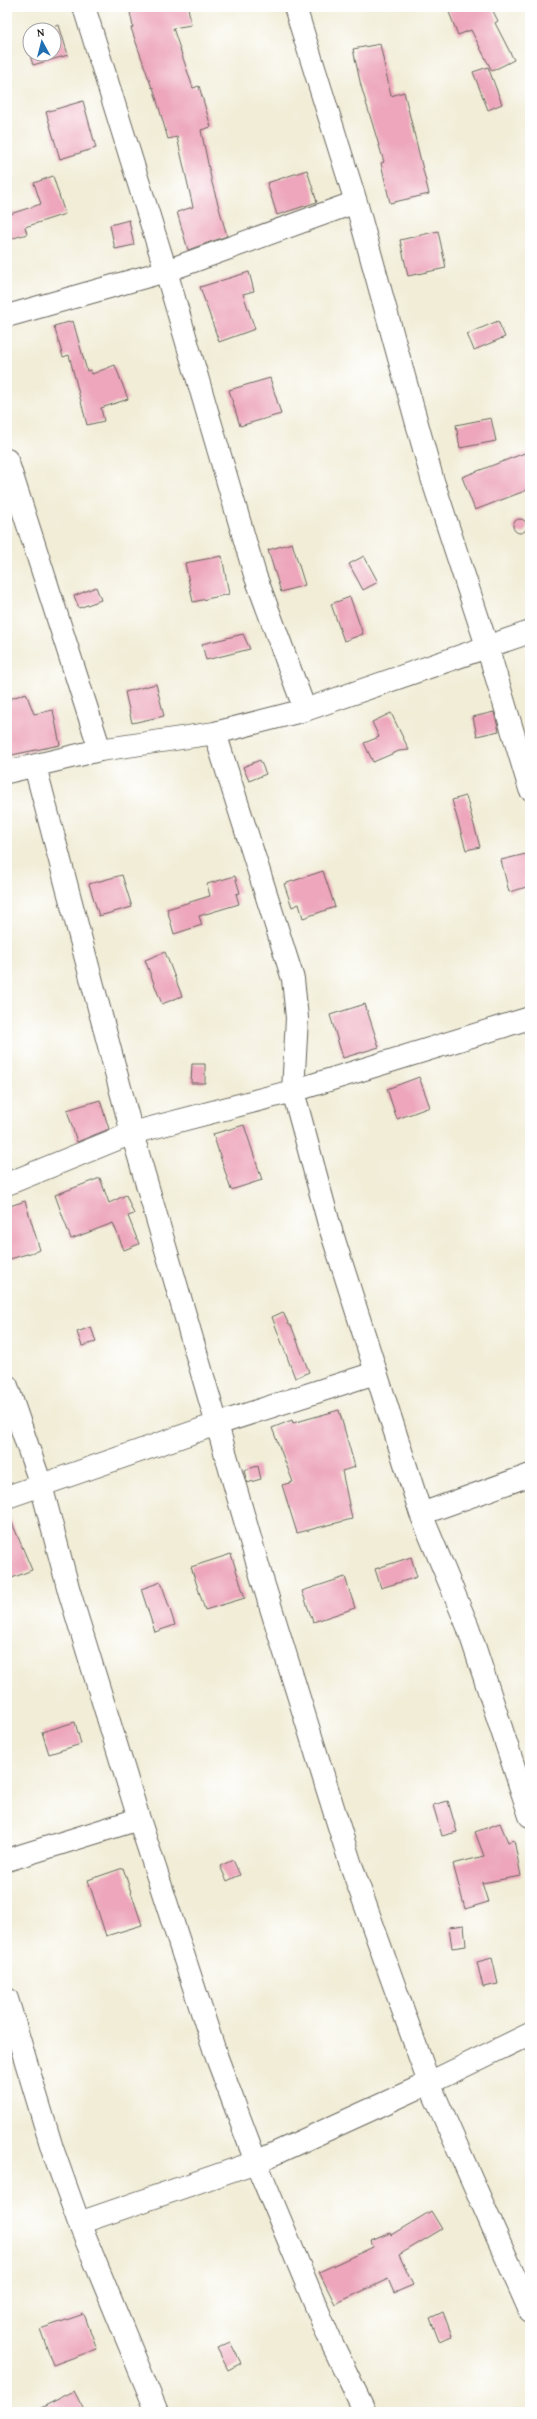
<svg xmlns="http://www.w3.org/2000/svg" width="537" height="2419" font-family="'Gentium Book Plus',serif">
<rect width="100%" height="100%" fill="#fff"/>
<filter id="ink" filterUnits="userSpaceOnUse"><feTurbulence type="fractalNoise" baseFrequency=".025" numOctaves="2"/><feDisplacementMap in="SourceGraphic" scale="8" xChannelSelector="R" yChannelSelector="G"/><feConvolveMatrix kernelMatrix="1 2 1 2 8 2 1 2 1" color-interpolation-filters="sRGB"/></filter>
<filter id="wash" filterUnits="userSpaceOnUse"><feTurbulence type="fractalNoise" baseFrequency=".012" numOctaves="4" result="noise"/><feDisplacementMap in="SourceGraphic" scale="16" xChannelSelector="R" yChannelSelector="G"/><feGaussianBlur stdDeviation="0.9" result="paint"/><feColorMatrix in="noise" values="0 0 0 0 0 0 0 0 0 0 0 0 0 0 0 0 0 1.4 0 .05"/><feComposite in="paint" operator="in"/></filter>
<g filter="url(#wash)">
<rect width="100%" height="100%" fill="#f1edd7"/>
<g id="blocks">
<path fill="#eda6bb" d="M129 7H188L191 25 173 28 193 88 199 86 211 127 201 130 212 183 227 236 188 250 177 212 193 207 177 137 168 139 153 87 152 88 131 28 133 27Z
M447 7H491L498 21 495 23 514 60 492 71 471 30 458 35Z
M59 25 68 55 33 65 24 36 30 34V54H54V30H43Z
M380 44 391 96 404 92 429 194 390 203 381 163 384 162 361 86 353 49Z
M488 67 502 104 488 110 473 72Z
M83 101 96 148 60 159 46 112Z
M307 170 317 202 277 215 267 183Z
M53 176 65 214 25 227 27 234 7 240V215L41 204 34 183Z
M129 220 134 245 115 249 110 225Z
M438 231 446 268 408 276 400 240Z
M249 272 254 291 243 294 255 329 219 342 200 287Z
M73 321 87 371 91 370 92 374 115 365 128 399 101 408 104 421 87 425 69 355 63 357 54 326Z
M498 321 505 337 474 350 467 334Z
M270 378 281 414 240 426 229 390Z
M491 418 496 441 460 448 456 425Z
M530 451V489L475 510 462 477Z
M513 526a7 7 0 1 1 14 0a7 7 0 1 1-14 0Z
M292 543 305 585 281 592 268 550Z
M222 556 229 594 193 602 185 563Z
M364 556 378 582 363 590 349 564Z
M96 587 101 600 79 608 74 596Z
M350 597 363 634 344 641 331 604Z
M243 634 250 649 206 660 202 644Z
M156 684 164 716 132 723 125 692Z
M26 693 34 714 53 710 60 745 7 756V700Z
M494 712 499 731 477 736 473 717Z
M391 713 409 750 399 751 373 762 364 743 379 737 372 722Z
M260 760 266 774 249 781 243 767Z
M466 796 480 847 466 850 452 800Z
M530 853V886L509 892 501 860Z
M323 871 335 907 303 918 299 904 292 907 284 884Z
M122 875 132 907 99 916 89 884Z
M235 876 240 893 236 894 239 904 199 916 202 925 174 934 167 909 210 896 207 884Z
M165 952 182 996 162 1004 145 960Z
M365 1004 379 1047 343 1058 330 1015Z
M192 1064H205V1083H191Z
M419 1077 430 1107 397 1119 387 1089Z
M100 1100 109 1129 77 1142 67 1110Z
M244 1125 262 1180 231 1190 213 1134Z
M100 1178 109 1203 126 1195 134 1214 128 1216 139 1244 124 1250 113 1223 71 1239 55 1195Z
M25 1201 40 1250 7 1260V1207Z
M283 1312 289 1325H291L309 1372 295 1378 272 1317Z
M91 1327 96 1342 82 1346 77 1332Z
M339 1410 355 1467 342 1471 352 1519 297 1533 282 1485 293 1482 272 1428 292 1420 293 1423Z
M258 1466 261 1479 247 1483 244 1470Z
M7 1511 32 1570 7 1580Z
M231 1554 245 1598 205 1610 191 1567Z
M411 1557 417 1577 381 1588 375 1569Z
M345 1577 355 1608 313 1622 302 1591Z
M161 1582 175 1625 155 1632 141 1589Z
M75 1722 81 1744 49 1754 42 1732Z
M448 1801 457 1832 442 1836 433 1805Z
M500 1823 508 1842 514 1840 521 1876 482 1883 488 1902 465 1909 453 1864 484 1856 475 1832Z
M233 1860 240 1875 227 1881 220 1866Z
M123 1868 142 1925 106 1936 88 1880Z
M464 1925 466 1946 452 1948 449 1927Z
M492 1958 498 1984 483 1987 477 1962Z
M431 2211 442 2229 399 2255 413 2285 394 2293 388 2279 335 2304 319 2272 373 2247 371 2241 390 2233 391 2235Z
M443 2312 452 2336 439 2341 430 2318Z
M84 2314 97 2349 53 2365 40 2329Z
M230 2342 241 2363 228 2370 217 2348Z
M74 2391 85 2412H33Z"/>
</g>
</g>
<g filter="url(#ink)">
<use href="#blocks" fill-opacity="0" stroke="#67655d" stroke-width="1"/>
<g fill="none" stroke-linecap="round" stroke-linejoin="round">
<defs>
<path id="minor" d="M84 7 166 271 255 575 305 710
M295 7 356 202 432 478 487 646 530 789
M7 316 166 271 356 202
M7 460 100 750
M215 733 293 979 297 1018 293 1091 329 1224 421 1514 468 1627 530 1816
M35 766 132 1133 262 1579 350 1862 429 2083 530 2311
M7 772 100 750 215 733 305 710 530 632
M7 1184 132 1133 293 1091 530 1018
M7 1386 41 1485 69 1591 139 1819 217 2058 256 2162 328 2335 365 2412
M7 1497 217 1424 375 1373
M421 1514 530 1475
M7 1860 139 1819
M7 1999 52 2148 79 2223 157 2412
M79 2223 256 2162 429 2083 530 2034"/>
</defs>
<use href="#minor" stroke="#67655d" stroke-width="24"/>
<use href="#minor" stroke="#fff" stroke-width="22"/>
</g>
</g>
<rect width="537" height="2419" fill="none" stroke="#fff" stroke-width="24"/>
<g transform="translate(42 42) rotate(353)"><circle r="19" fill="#ffffff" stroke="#a4a4a4"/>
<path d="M0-3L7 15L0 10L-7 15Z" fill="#1f6fb2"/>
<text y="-6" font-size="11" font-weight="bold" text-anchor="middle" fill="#1c1c1c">N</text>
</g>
</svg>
